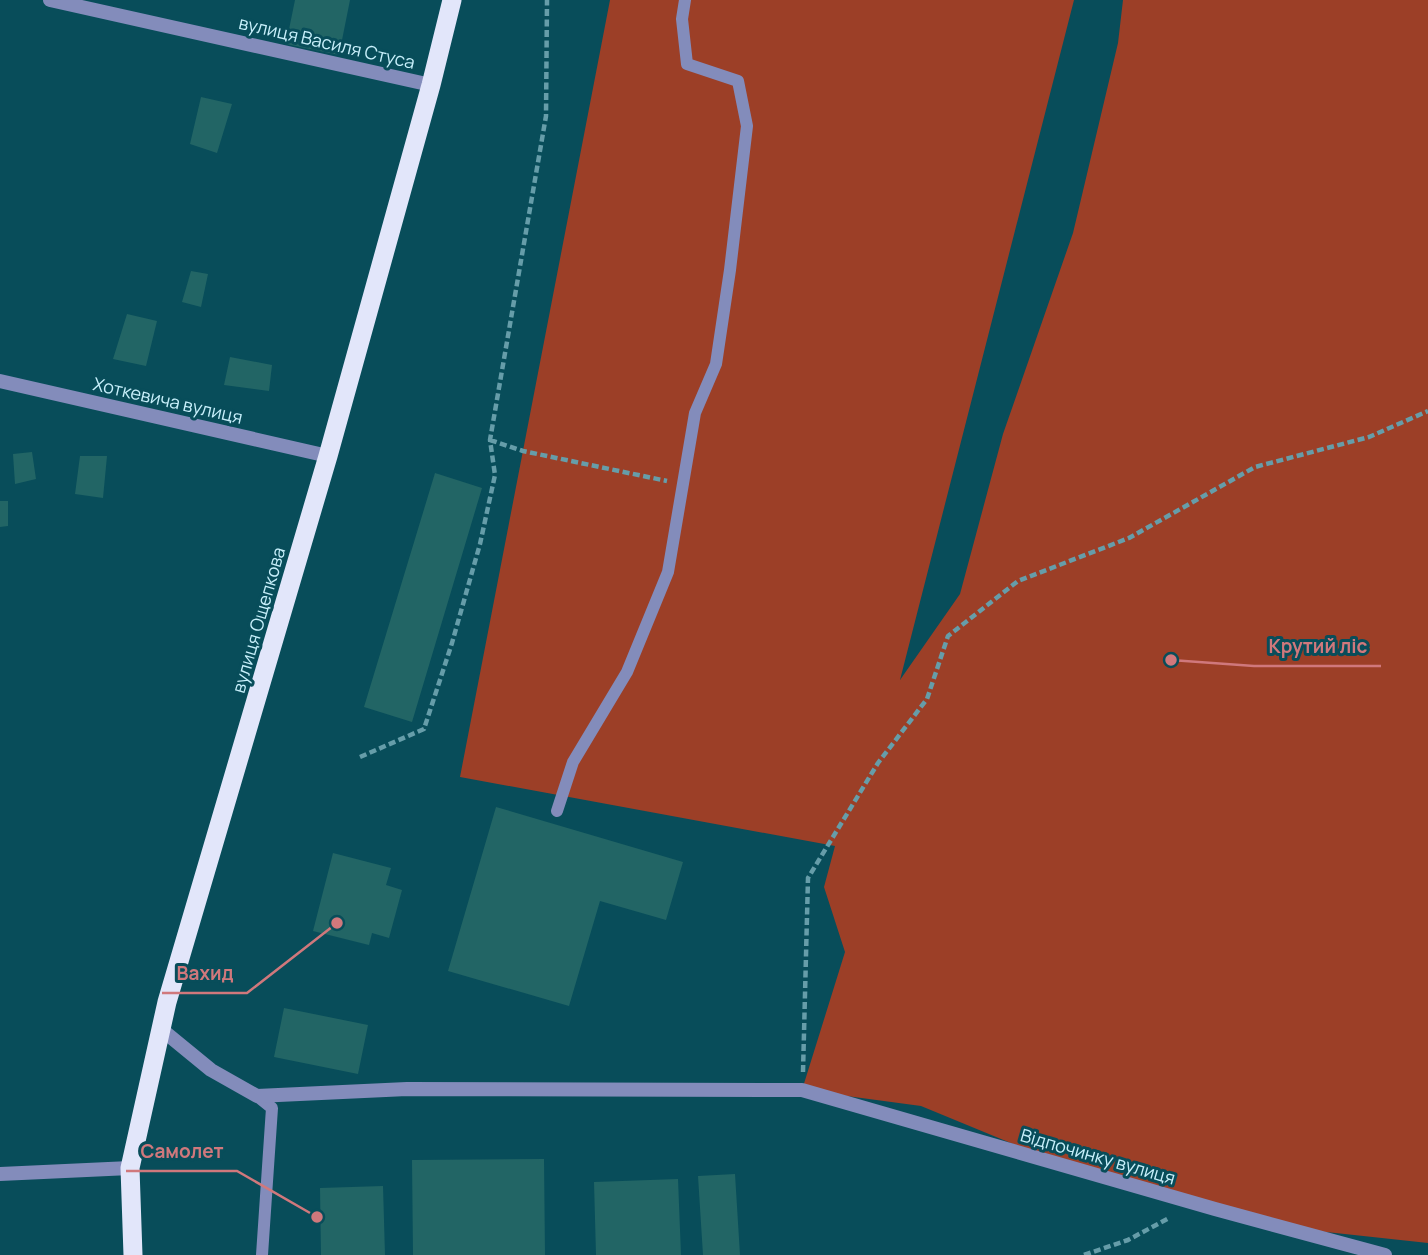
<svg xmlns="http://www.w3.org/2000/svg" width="1428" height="1255" font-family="Manrope,sans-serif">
<rect width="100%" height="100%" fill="#084d5a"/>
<path fill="#9c3f27" d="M610 0H1074L900 680 960 594 1003 434 1073 233 1118 43 1123 0H1428V1243L1317 1231 1047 1158 921 1106 802 1090 845 952 824 887 835 846 460 777Z"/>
<path fill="#226565" d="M295 0H350L339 55 286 44Z
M201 97 232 104 217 153 190 144Z
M191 271 208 274 201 307 182 302Z
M127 314 157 321 146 366 113 359Z
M230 357 272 365 269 391 224 385Z
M32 452 36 479 15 484 13 454Z
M80 456H107L103 498 75 494Z
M435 473 482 488 412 722 364 707Z
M0 501H8V526L0 527Z
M496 807 683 862 666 920 600 901 569 1006 448 971Z
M333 853 391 868 386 885 402 890 389 938 372 933 369 945 313 931Z
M284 1008 368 1025 358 1074 274 1057Z
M544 1159 545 1255H413L412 1160Z
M735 1174 740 1255H703L698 1176Z
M678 1179 681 1255H596L594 1182Z
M383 1186 385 1255H321L320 1188Z"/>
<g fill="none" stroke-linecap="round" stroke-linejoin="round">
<path stroke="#669da9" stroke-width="4.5" stroke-dasharray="7 3.5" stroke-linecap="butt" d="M490 440 523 451 667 481
M360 757 424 729 452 643 480 544 495 475 490 440 546 116 547 0
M803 1072 808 878 878 763 927 699 948 636 1018 581 1129 538 1255 467 1369 437 1428 411
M1084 1255 1128 1240 1169 1218"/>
<path stroke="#838cbb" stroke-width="12" d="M557 811 573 762 627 672 668 572 695 413 716 364 730 270 747 126 738 81 687 64 682 19 685 0
M257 1096 272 1108 262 1255"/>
<path stroke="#838cbb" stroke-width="14" d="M50 0 431 85
M0 381 328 456
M161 1029 211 1070 257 1096 407 1089 802 1090 1215 1209 1385 1255
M0 1174 130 1168"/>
<path stroke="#e2e6fa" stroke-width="19" d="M133 1255 130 1168 167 1002 328 456 431 85 452 0"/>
</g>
<g text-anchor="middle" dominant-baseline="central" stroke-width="6" stroke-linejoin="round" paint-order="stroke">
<g font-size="18" fill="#c8f0fb" stroke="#084d5a">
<text transform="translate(327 42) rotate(13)">вулиця Василя Стуса</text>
<text transform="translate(168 400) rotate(13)">Хоткевича вулиця</text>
<text transform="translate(258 620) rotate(-74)">вулиця Ощепкова</text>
<text transform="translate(1098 1156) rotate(16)">Відпочинку вулиця</text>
</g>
</g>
<path fill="none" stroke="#d0787c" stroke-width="2.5" d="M1171 660L1254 666H1381M337 923L247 993H162M317 1217L237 1171H126"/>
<g fill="#d0787c" stroke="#084d5a" stroke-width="2.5">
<circle cx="1171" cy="660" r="7"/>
<circle cx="337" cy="923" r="7"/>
<circle cx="317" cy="1217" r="7"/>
</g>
<g font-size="19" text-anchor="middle" font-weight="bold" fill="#d0787c" stroke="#084d5a" stroke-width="6" stroke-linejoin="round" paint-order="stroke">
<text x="1318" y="653">Крутий ліс</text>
<text x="205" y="980">Вахид</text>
<text x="182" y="1158">Самолет</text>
</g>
</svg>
